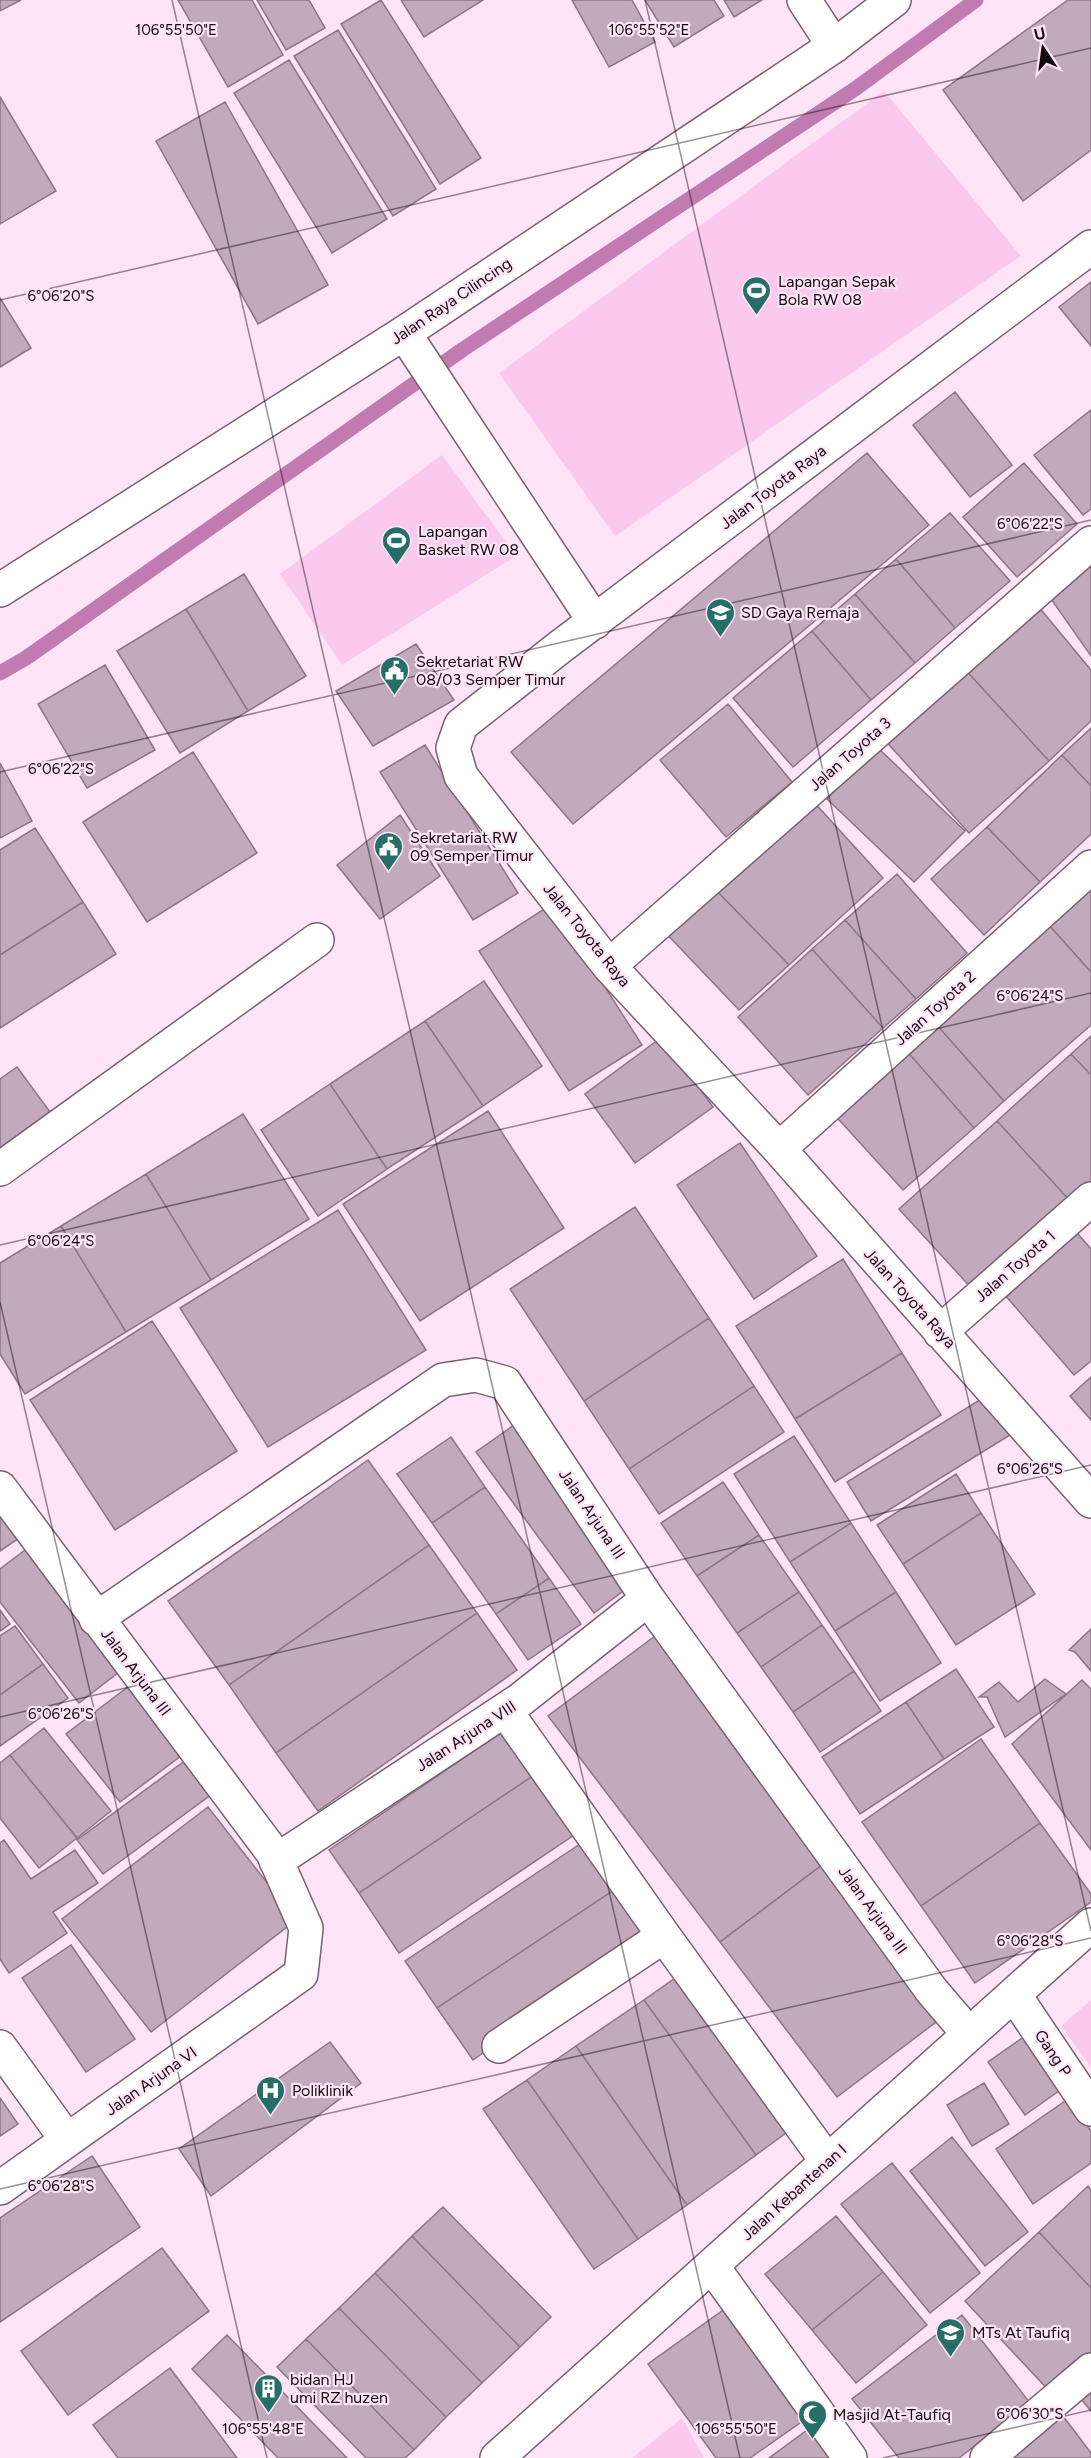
<svg xmlns="http://www.w3.org/2000/svg" width="1091" height="2458" font-family="Figtree,sans-serif">
<rect width="100%" height="100%" fill="#ffe4f7"/>
<path fill="#fbc9ee" d="M884 91 1021 256 615 536 499 373Z
M442 455 516 556 342 665 280 574Z
M1091 2000V2067L1061 2026Z
M682 2418 704 2458H632Z"/>
<g fill="none" stroke-linecap="round" stroke-linejoin="round">
<path stroke="#c17bb1" stroke-width="15" d="M0 673 26 658 462 350 855 89 976 0"/>
</g>
<path fill="#c2a9bb" stroke="#8d7586" stroke-width="1.5" d="M0 0H21L0 11Z
M178 0H252L283 55 228 87Z
M257 0H309L325 28 286 50Z
M381 0 481 158 440 184 341 24Z
M401 0H483L424 37Z
M572 0H632L655 42 609 67Z
M645 0H714L724 16 674 47Z
M724 0H762L734 17Z
M1068 0H1091V150L1023 201 943 90Z
M338 30 436 189 393 216 294 56Z
M289 60 387 219 332 253 234 93Z
M0 97 56 191 0 224Z
M225 102 328 285 258 324 156 141Z
M1091 282V346L1059 307Z
M0 298 31 348 0 367Z
M955 392 1012 465 970 497 913 425Z
M1091 410V509L1083 515 1034 455Z
M867 453 929 525 573 824 511 752Z
M1024 463 1077 524 1017 577 963 517Z
M950 513 1010 581 955 628 896 559Z
M896 559 955 628 915 663 855 594Z
M1091 566V656L1049 596Z
M244 574 306 676 248 711 186 609Z
M855 594 915 663 871 700 812 631Z
M1033 600 1091 670V721L1049 761 961 665Z
M186 609 248 711 180 753 117 651Z
M812 631 871 700 793 767 733 698Z
M416 644 454 700 373 746 336 691Z
M105 665 155 750 87 788 38 704Z
M961 665 1049 761 969 833 881 736Z
M728 704 792 782 726 837 660 760Z
M1091 728V786L1062 755Z
M425 745 518 893 473 920 380 772Z
M877 747 965 831 914 882 827 799Z
M193 752 257 853 147 922 83 822Z
M1062 755 1091 786V834L1040 882 987 827Z
M0 763 32 821 0 838Z
M812 800 883 878 789 965 715 889Z
M400 815 440 876 380 919 337 865Z
M987 827 1040 882 984 935 931 879Z
M35 828 83 902 0 955V850Z
M1091 872V972L1041 916Z
M897 874 967 953 916 999 845 920Z
M715 889 789 965 739 1010 663 930Z
M83 902 116 954 0 1028V955Z
M552 904 642 1045 569 1091 479 951Z
M1041 916 1091 972V1025L1004 1101 928 1015Z
M845 920 916 999 883 1028 812 949Z
M812 949 883 1028 808 1095 738 1017Z
M484 981 542 1066 483 1106 425 1021Z
M928 1015 1004 1101 974 1128 899 1042Z
M425 1021 483 1106 387 1169 330 1084Z
M1091 1036V1075L1071 1054Z
M662 1037 713 1107 635 1163 585 1094Z
M899 1042 974 1128 903 1190 830 1110Z
M1071 1054 1091 1075V1186L1072 1203 997 1121Z
M17 1067 53 1116 0 1152V1079Z
M330 1084 387 1169 318 1216 261 1130Z
M488 1111 564 1228 420 1321 343 1204Z
M243 1114 309 1219 211 1280 146 1174Z
M997 1121 1072 1203 974 1291 899 1209Z
M740 1143 817 1256 754 1299 677 1185Z
M146 1174 211 1280 126 1332 61 1226Z
M635 1207 709 1318 584 1401 510 1289Z
M338 1210 426 1350 268 1447 180 1308Z
M61 1226 126 1332 25 1394 0 1354V1263Z
M1071 1226 1091 1249V1361L1074 1375 998 1287Z
M843 1259 902 1353 795 1419 736 1326Z
M709 1318 754 1386 629 1469 584 1401Z
M152 1321 237 1451 115 1530 30 1400Z
M902 1353 941 1415 835 1482 795 1419Z
M1091 1377V1420L1070 1396Z
M754 1386 784 1432 659 1514 629 1469Z
M986 1396 1010 1435 871 1521 847 1482Z
M514 1425 631 1585 594 1613 476 1452Z
M794 1436 851 1523 790 1562 734 1474Z
M451 1437 485 1487 432 1523 397 1474Z
M368 1460 429 1545 229 1685 168 1601Z
M956 1474 981 1513 903 1564 877 1525Z
M723 1482 759 1535 697 1576 661 1523Z
M485 1487 549 1578 496 1614 432 1523Z
M0 1511 19 1538 0 1551Z
M981 1513 1035 1594 956 1645 903 1564Z
M851 1523 896 1592 835 1631 790 1562Z
M759 1535 799 1592 737 1633 697 1576Z
M429 1545 477 1613 276 1753 229 1685Z
M29 1547 124 1668 79 1703 0 1602V1569Z
M549 1578 581 1624 528 1660 496 1614Z
M799 1592 822 1625 761 1667 737 1633Z
M896 1592 941 1663 880 1701 835 1631Z
M0 1610 10 1624 0 1631Z
M477 1613 517 1670 318 1811 276 1753Z
M822 1625 854 1671 793 1712 761 1667Z
M15 1626 43 1664 0 1695V1636Z
M1091 1629V1671L1075 1652 1069 1650Z
M659 1633 831 1858 720 1942 548 1716Z
M43 1664 68 1698 0 1746V1695Z
M956 1669 994 1727 944 1759 906 1702Z
M854 1671 881 1711 820 1752 793 1712Z
M1045 1679 1066 1694 1005 1737 987 1697H979L999 1682 1018 1702Z
M1082 1680 1091 1689V1850L1012 1744Z
M133 1683 186 1752 120 1802 66 1734Z
M906 1702 944 1759 860 1814 822 1757Z
M44 1728 111 1811 77 1838 10 1755Z
M506 1729 537 1773 359 1893 329 1850Z
M981 1739 1040 1823 921 1906 862 1822Z
M10 1755 77 1838 39 1868 0 1818V1763Z
M186 1760 212 1794 103 1874 77 1840Z
M537 1773 577 1833 399 1953 359 1893Z
M208 1807 296 1920 151 2032 62 1919Z
M1040 1823 1091 1894V1902L975 1983 921 1906Z
M4 1840 31 1879 75 1850 98 1883 53 1912 67 1933 9 1973 0 1959V1843Z
M583 1842 614 1890 437 2008 405 1961Z
M831 1858 948 2013 837 2097 720 1942Z
M614 1890 649 1935 473 2060 437 2008Z
M71 1945 135 2039 86 2072 22 1978Z
M678 1976 790 2130 756 2155 644 2000Z
M644 2000 756 2155 687 2205 576 2046Z
M1025 2036 1063 2088 1025 2115 988 2062Z
M330 2042 361 2083 211 2196 179 2149Z
M576 2046 687 2205 638 2239 527 2080Z
M527 2080 638 2239 594 2269 483 2109Z
M984 2083 1009 2124 972 2146 947 2105Z
M0 2098 18 2124 0 2136Z
M1068 2099 1091 2131V2163L1033 2204 996 2149Z
M952 2137 1028 2232 985 2266 910 2171Z
M92 2156 140 2227 0 2322V2218Z
M892 2163 980 2273 930 2313 841 2204Z
M1088 2186 1091 2190V2288L1039 2232Z
M443 2207 551 2317 520 2347 412 2236Z
M836 2216 883 2272 812 2330 765 2274Z
M1039 2232 1091 2288V2363L1055 2397 965 2301Z
M412 2236 520 2347 482 2383 375 2273Z
M162 2248 209 2311 68 2415 21 2351Z
M883 2272 927 2325 856 2383 812 2330Z
M375 2273 482 2383 446 2417 339 2308Z
M339 2308 446 2417 414 2450 306 2339Z
M726 2308 807 2418 750 2458H716L648 2364Z
M962 2315 1030 2403 959 2458H899L852 2399Z
M227 2335 347 2458H278L192 2369Z
M306 2339 414 2450 405 2458H366L277 2367Z
M170 2368 237 2458H118L93 2425Z
M1091 2390V2411L1081 2399Z
M1063 2416 1091 2453V2458H1007Z
M818 2422 845 2458H769Z"/>
<g fill="none" stroke-linecap="round" stroke-linejoin="round">
<defs>
<path id="street" d="M804 0 834 46
M1091 247 560 647 461 725 453 748 461 776 609 966 779 1149 1091 1501
M404 333 595 622
M609 966 1091 543
M779 1149 1091 867
M0 1169 317 940
M940 1332 1091 1199
M0 1488 273 1853 306 1928 301 1974 0 2188
M96 1619 443 1380 476 1375 505 1383 648 1599 932 1991 968 2033
M505 1710 664 1936 827 2161
M276 1861 520 1700 648 1599
M1015 1996 1091 2109
M499 2046 664 1936
M0 2047 67 2140
M712 2266 850 2458
M987 2458 1091 2370"/>
<path id="secondary" d="M0 590 404 333 834 46 894 0
M497 2458 1091 1925"/>
</defs>
<use href="#street" stroke="#786172" stroke-width="36"/>
<use href="#secondary" stroke="#786172" stroke-width="36"/>
<use href="#street" stroke="#fff" stroke-width="33"/>
<use href="#secondary" stroke="#fff" stroke-width="33"/>
</g>
<path fill="none" stroke="#11090f" stroke-width="1.5" stroke-opacity="0.45" d="M172 0 740 2458M645 0 1091 1931M0 300 1091 48M0 772 1091 520M0 1245 1091 993M0 1302 267 2458M0 1717 1091 1465M0 2189 1091 1938M883 2458 1091 2410"/>
<defs>
<symbol id="stadium-pin" viewBox="-11 -11 22 30"><path d="M0 17L-7.5 6A9.5 9.5 0 1 1 7.5 6Z" fill="#266f68" stroke="#ffe4f7"/><path d="M0-5a6.5 5 0 1 0 0 10a6.5 5 0 1 0 0-10ZM-3.5-1.8h7v3.6h-7Z" fill="#fff"/></symbol>
<symbol id="school-pin" viewBox="-11 -11 22 30"><path d="M0 17L-7.5 6A9.5 9.5 0 1 1 7.5 6Z" fill="#266f68" stroke="#ffe4f7"/><path d="M0-5L7-2L0 1L-7-2ZM-4 1L0 2.5L4 1V4Q0 6-4 4Z" fill="#fff"/></symbol>
<symbol id="civic-pin" viewBox="-11 -11 22 30"><path d="M0 17L-7.5 6A9.5 9.5 0 1 1 7.5 6Z" fill="#266f68" stroke="#ffe4f7"/><path d="M-.6-6.5H3V-4.5H.6V-3L4-1V1h2V6H-6V1h2V-1L-.6-3ZM-1.2 2.5V6h2.4V2.5Z" fill="#fff"/></symbol>
<symbol id="hospital-pin" viewBox="-11 -11 22 30"><path d="M0 17L-7.5 6A9.5 9.5 0 1 1 7.5 6Z" fill="#266f68" stroke="#ffe4f7"/><path d="M-5-5h3v3.5h4V-5h3V5h-3V1.5h-4V5h-3Z" fill="#fff"/></symbol>
<symbol id="building-pin" viewBox="-11 -11 22 30"><path d="M0 17L-7.5 6A9.5 9.5 0 1 1 7.5 6Z" fill="#266f68" stroke="#ffe4f7"/><path d="M-4-6H4V6H1V3H-1V6H-4ZM-2.5-4.3h1.7v1.8h-1.7ZM.8-4.3h1.7v1.8H.8ZM-2.5-1h1.7V.8h-1.7ZM.8-1h1.7V.8H.8Z" fill="#fff"/></symbol>
<symbol id="mosque-pin" viewBox="-11 -11 22 30"><path d="M0 17L-7.5 6A9.5 9.5 0 1 1 7.5 6Z" fill="#266f68" stroke="#ffe4f7"/><path d="M3.5-4.9A6 6 0 1 0 3.5 4.9A5 5 0 1 1 3.5-4.9Z" fill="#fff"/></symbol>
</defs>
<g fill-rule="evenodd">
<use href="#stadium-pin" x="740" y="274" width="33" height="45"/>
<use href="#stadium-pin" x="380" y="524" width="33" height="45"/>
<use href="#school-pin" x="704" y="596" width="33" height="45"/>
<use href="#civic-pin" x="378" y="654" width="33" height="45"/>
<use href="#civic-pin" x="372" y="830" width="33" height="45"/>
<use href="#hospital-pin" x="254" y="2074" width="33" height="45"/>
<use href="#school-pin" x="934" y="2316" width="33" height="45"/>
<use href="#building-pin" x="252" y="2372" width="33" height="45"/>
<use href="#mosque-pin" x="796" y="2398" width="33" height="45"/>
</g>
<g text-anchor="middle" dominant-baseline="central" stroke-width="4.5" stroke-linejoin="round" paint-order="stroke">
<g font-size="16" fill="#11090f" stroke="#ffe4f7" text-anchor="start">
<text x="778" y="281">Lapangan Sepak<tspan x="778" dy="18">Bola RW 08</tspan></text>
<text x="418" y="531">Lapangan<tspan x="418" dy="18">Basket RW 08</tspan></text>
<text x="741" y="612">SD Gaya Remaja</text>
<text x="416" y="661">Sekretariat RW<tspan x="416" dy="18">08/03 Semper Timur</tspan></text>
<text x="410" y="837">Sekretariat RW<tspan x="410" dy="18">09 Semper Timur</tspan></text>
<text x="292" y="2090">Poliklinik</text>
<text x="972" y="2332">MTs At Taufiq</text>
<text x="290" y="2379">bidan HJ<tspan x="290" dy="18">umi RZ huzen</tspan></text>
<text x="833" y="2414">Masjid At-Taufiq</text>
</g>
<g font-size="16" fill="#11090f" stroke="#ffe4f7">
<text transform="translate(451 301) rotate(-34)">Jalan Raya Cilincing</text>
<text transform="translate(773 487) rotate(-37)">Jalan Toyota Raya</text>
<text transform="translate(850 754) rotate(-41)">Jalan Toyota 3</text>
<text transform="translate(587 935) rotate(51)">Jalan Toyota Raya</text>
<text transform="translate(935 1008) rotate(-42)">Jalan Toyota 2</text>
<text transform="translate(1015 1266) rotate(-41)">Jalan Toyota 1</text>
<text transform="translate(910 1298) rotate(48)">Jalan Toyota Raya</text>
<text transform="translate(592 1514) rotate(56)">Jalan Arjuna III</text>
<text transform="translate(136 1672) rotate(53)">Jalan Arjuna III</text>
<text transform="translate(466 1736) rotate(-33)">Jalan Arjuna VIII</text>
<text transform="translate(873 1910) rotate(54)">Jalan Arjuna III</text>
<text transform="translate(1053 2053) rotate(56)">Gang P</text>
<text transform="translate(151 2081) rotate(-35)">Jalan Arjuna VI</text>
<text transform="translate(794 2192) rotate(-42)">Jalan Kebantenan I</text>
</g>
</g>
<g font-size="15" text-anchor="middle" fill="#11090f" stroke="#ffe4f7" stroke-width="4.5" stroke-linejoin="round" paint-order="stroke">
<text x="176" y="35">106°55'50"E</text>
<text x="649" y="35">106°55'52"E</text>
<text x="61" y="301">6°06'20"S</text>
<text x="1030" y="529">6°06'22"S</text>
<text x="61" y="774">6°06'22"S</text>
<text x="1030" y="1001">6°06'24"S</text>
<text x="61" y="1246">6°06'24"S</text>
<text x="1030" y="1474">6°06'26"S</text>
<text x="61" y="1719">6°06'26"S</text>
<text x="1030" y="1946">6°06'28"S</text>
<text x="61" y="2191">6°06'28"S</text>
<text x="1030" y="2419">6°06'30"S</text>
<text x="263" y="2434">106°55'48"E</text>
<text x="736" y="2434">106°55'50"E</text>
</g>
<g transform="translate(1043 48) rotate(347)" stroke="#ffe4f7" stroke-width="4.5" paint-order="stroke">
<path d="M0-4.5L10 22L0 15L-10 22Z" fill="#11090f"/>
<text y="-9" font-size="16" font-weight="bold" text-anchor="middle" fill="#11090f">U</text>
</g>
</svg>
